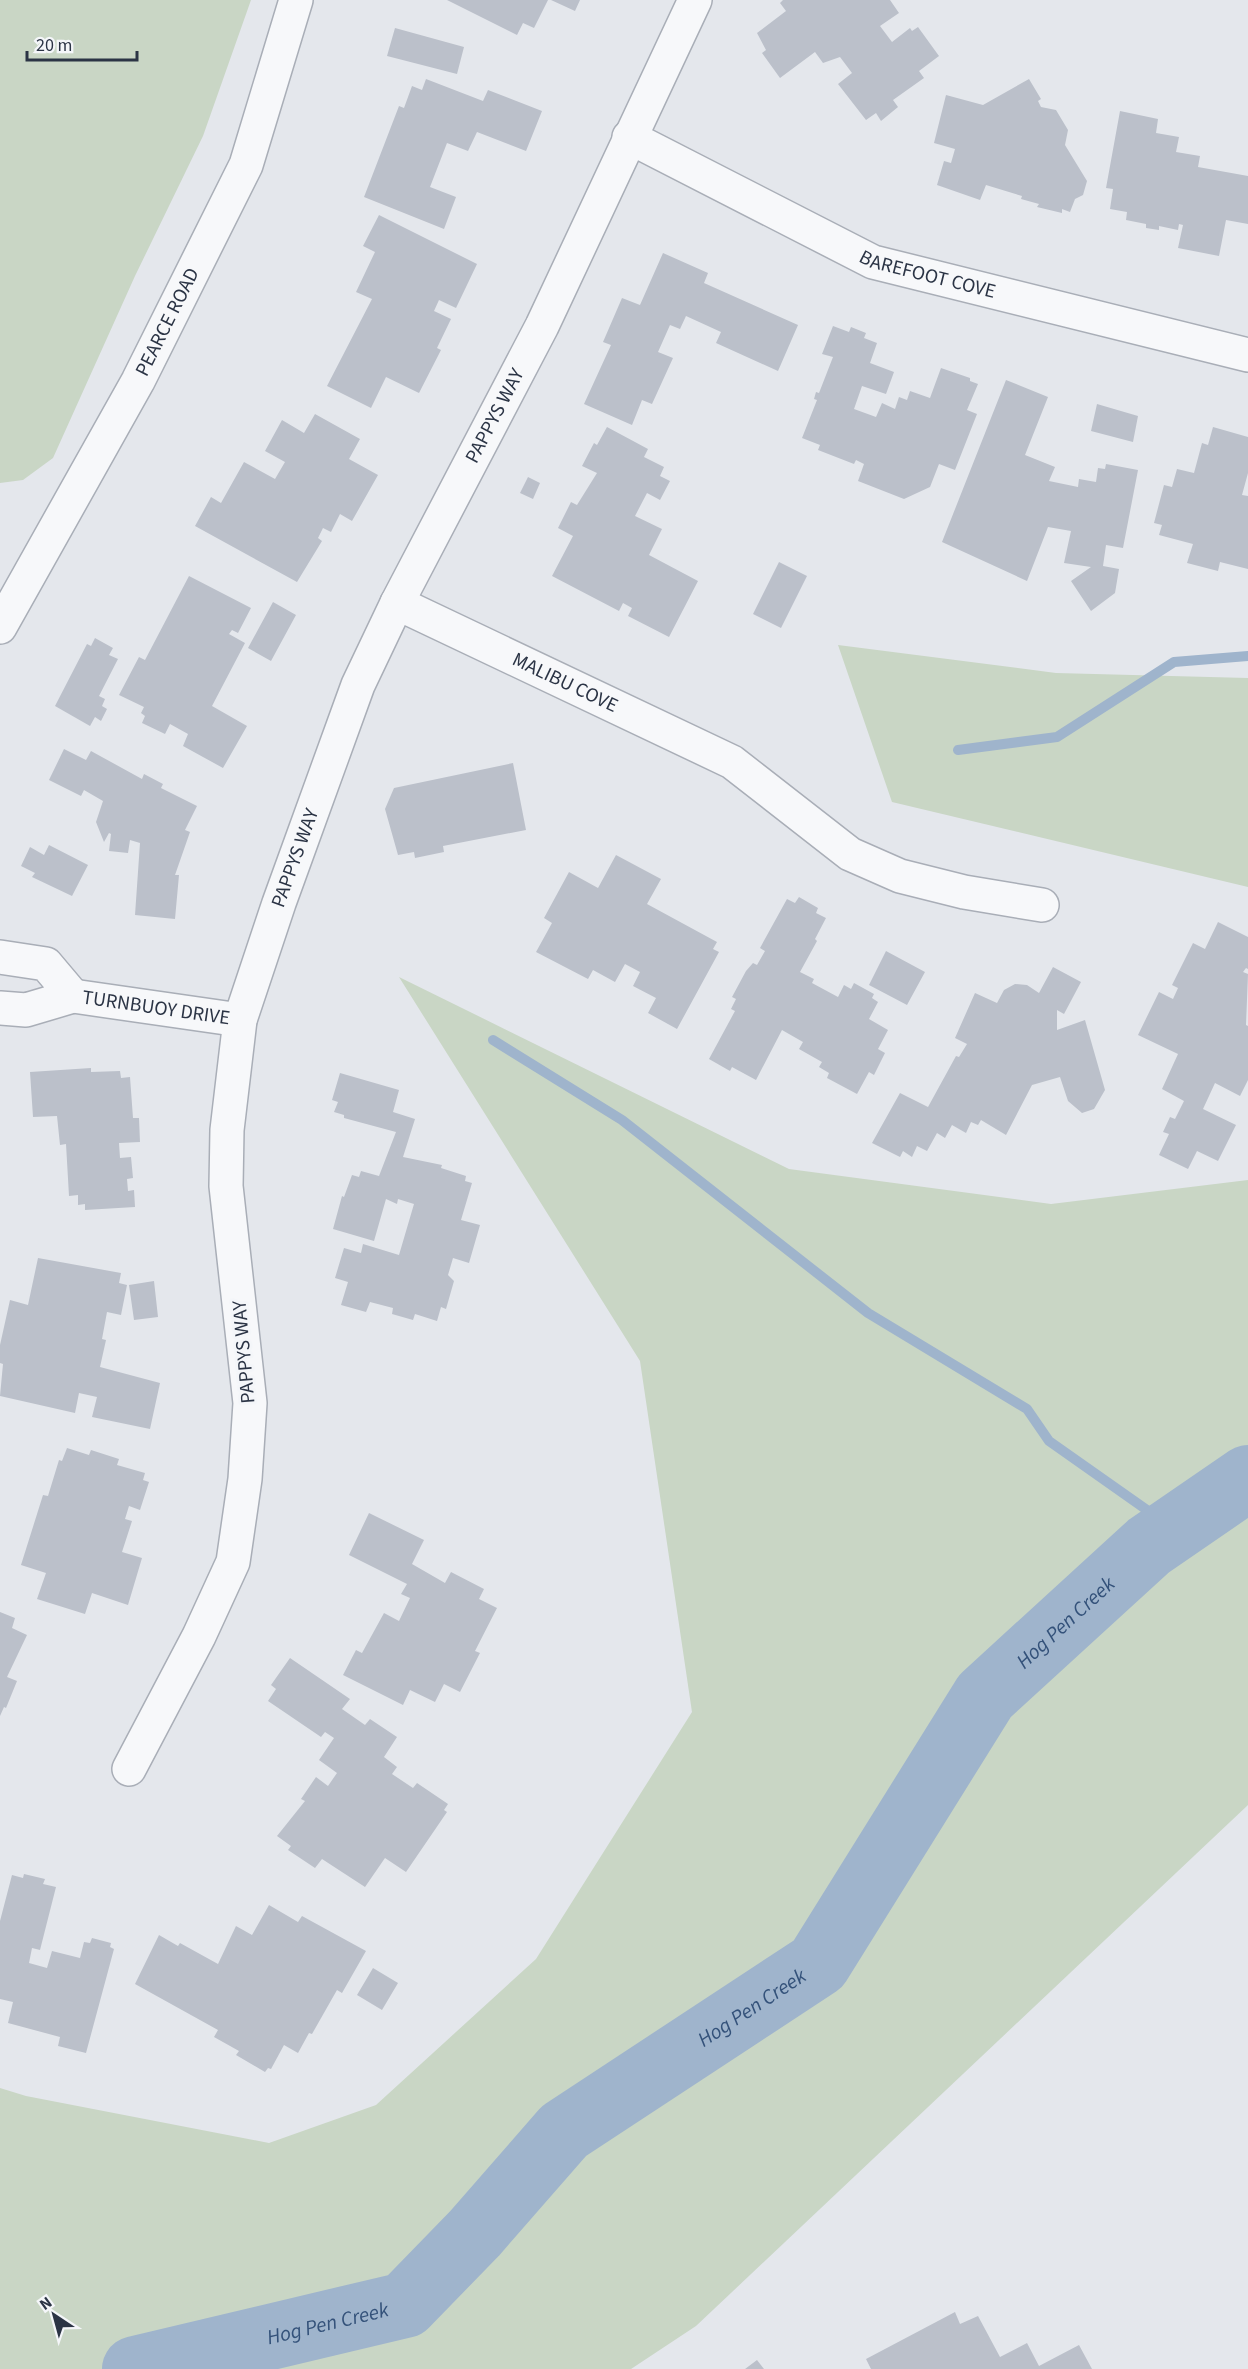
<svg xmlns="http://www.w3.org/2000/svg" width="1248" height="2369" font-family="'Source Sans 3',sans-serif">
<rect width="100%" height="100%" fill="#e4e7ec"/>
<path fill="#c9d6c5" d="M0 0H251L203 136 135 276 53 458 23 480 0 483Z
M838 645 1056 673 1248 678V887L892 802Z
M399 977 789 1169 1051 1204 1248 1180V1805L696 2326 631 2369H0V2088L26 2096 269 2143 376 2105 536 1959 692 1712 640 1361Z"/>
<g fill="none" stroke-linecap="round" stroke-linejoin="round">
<path stroke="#9fb4cc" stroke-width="10" d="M958 750 1057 737 1174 662 1248 656
M493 1040 622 1120 868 1313 1027 1409 1049 1441 1174 1529"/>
<path stroke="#9fb4cc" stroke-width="66" id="s1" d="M135 2369 405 2305 475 2233 564 2131 818 1964 985 1696 1149 1546 1248 1478"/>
</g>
<path fill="#bbc0ca" d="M447 0H548L534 28 523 23 517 35Z
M551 0H580L575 11Z
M783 0H890L899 13 880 26 892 42 910 28 912 31 918 27 939 56 919 71 924 78 893 100 898 107 881 121 876 113 866 120 838 84 852 73 840 57 823 63 815 52 780 78 762 53 766 50 757 33 786 11 780 3Z
M395 28 464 47 457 74 387 56Z
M426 79 483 101 488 90 542 111 526 151 477 132 468 151 447 143 430 187 456 197 444 229 364 197 399 106 404 108 412 86 422 90Z
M1029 79 1041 99 1038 101 1041 107 1056 110 1068 130 1065 145 1087 181 1083 195 1075 199 1070 212 1062 209V213L1037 207 1039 204 1021 199 1022 196 986 185 980 200 937 185 944 161 951 163 955 149 934 143 946 95 983 105Z
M1120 111 1158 119 1156 133 1179 137 1176 152 1200 156 1198 167 1248 176V224L1226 220 1219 256 1178 248 1183 225 1179 224 1178 230 1159 226V230L1146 228V224L1126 220 1127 212 1110 209 1113 189 1106 188Z
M379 215 477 264 456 308 439 300 434 311 451 319 437 348 441 350 419 393 386 377 371 408 327 386 372 299 356 292 375 252 363 246Z
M663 253 708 273 704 283 798 325 778 371 716 343 721 332 686 316 680 329 670 325 658 352 673 358 652 404 642 400 632 425 584 404 611 345 603 342 622 298 640 305Z
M833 326 849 332 851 327 866 333 864 338 877 343 870 363 894 372 886 394 862 386 854 409 876 417 882 403 895 409 899 397 907 400 910 391 930 398 941 368 970 378V381L978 384 967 410 977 414 955 470 939 464 930 487 904 499 858 481 864 464 856 460 854 464 818 450 820 445 802 438 817 400 814 399 816 392 819 393 833 357 822 354Z
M1006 380 1048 397 1025 455 1055 467 1049 481 1078 487 1079 479 1096 482 1098 468 1105 469 1106 464 1138 470 1123 548 1106 545 1103 566 1119 569 1115 593 1091 611 1071 581 1091 567 1064 563 1071 531 1048 527 1027 581 942 542Z
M1097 404 1138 416 1133 442 1091 431Z
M315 414 360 439 349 459 378 475 352 521 340 514 331 532 323 528 318 538 322 541 297 582 195 526 211 497 221 503 244 462 275 479 285 462 265 451 282 420 304 433Z
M607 427 648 449 644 457 664 467 660 476 670 481 660 500 647 493 635 516 662 529 649 555 698 581 669 637 628 616 632 608 623 603 619 611 552 576 573 536 558 528 571 502 577 505 597 473 582 466 594 443 597 445Z
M1213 427 1248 437V473L1242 495 1248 496V569L1220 562 1218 571 1187 563 1193 544 1159 535 1162 525 1154 523 1164 485 1172 487 1177 469 1194 473 1202 443 1208 445Z
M528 477 540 483 533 499 520 493Z
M779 562 807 576 781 628 753 614Z
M189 576 251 608 238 633 232 630 229 634 245 643 212 706 247 726 223 768 183 746 188 734 170 724 165 734 142 723 145 716 141 713 144 707 119 695 139 657 145 660Z
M273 602 296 615 271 661 248 648Z
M95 638 113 648 109 655 118 659 99 696 105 699 102 706 107 709 101 721 95 717 90 726 55 706 87 644 91 646Z
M64 749 86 760 91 751 142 779 144 774 163 784 161 788 197 806 185 830 190 832 175 875H179L175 919 135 915 140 843 130 840 128 853 109 851 111 834 109 833 104 842 96 822 103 801 84 790 81 796 49 780Z
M513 763 526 830 443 846 444 852 415 858 414 852 398 855 385 809 394 788Z
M49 845 88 865 72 896 32 877 35 873 21 866 30 847 44 855Z
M616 855 661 879 647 904 717 942 713 949 719 952 677 1029 648 1013 656 998 633 986 640 972 625 964 615 982 593 970 588 979 536 952 552 923 544 918 569 872 598 888Z
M799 897 818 908 816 913 826 918 815 939 817 941 800 972 814 979 812 983 838 997 844 985 851 989 854 983 874 994 872 998 878 1002 869 1019 888 1030 878 1049 885 1053 874 1075 869 1072 857 1094 827 1078 829 1073 819 1067 822 1062 799 1049 803 1042 782 1030 756 1080 732 1067 730 1071 709 1059 735 1011 731 1009 736 999 732 997 746 971 753 963 757 965 765 951 760 948 787 899 795 903Z
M1218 922 1248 937V969L1246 968 1243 972 1248 974 1246 1025 1248 1026V1080L1240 1096 1215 1083 1203 1109 1236 1125 1218 1161 1197 1151 1188 1169 1159 1155 1169 1134 1163 1132 1170 1117 1175 1119 1184 1101 1162 1089 1178 1054 1138 1035 1159 992 1173 999 1178 988 1172 985 1193 943 1205 949Z
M886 951 925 972 907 1005 869 985Z
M1053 967 1081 982 1064 1014 1057 1010V1030L1085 1020 1105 1090 1094 1109 1082 1113 1068 1101 1060 1077 1032 1085 1006 1135 981 1120 978 1125 971 1122 966 1133 952 1125 945 1138 937 1133 927 1151 917 1146 912 1157 903 1151 900 1157 872 1143 900 1093 928 1107 956 1056 959 1057 967 1044 955 1038 975 993 997 1003 1004 990 1015 984 1027 985 1039 993Z
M91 1068V1072L120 1071 121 1078 130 1077 133 1118H139L140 1142 119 1143 120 1158 131 1157 133 1178 127 1179 128 1191 134 1190 135 1207 85 1210V1204L78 1205V1195L69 1196 66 1144 60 1145 57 1116 33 1117 30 1072Z
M340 1073 399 1090 393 1112 415 1119 403 1157 442 1165 441 1168 466 1176 465 1181 472 1183 461 1220 480 1225 469 1263 453 1258 448 1275 454 1281 446 1309 441 1307 437 1321 415 1314 413 1320 392 1314 393 1308 370 1302 366 1312 341 1305 348 1282 335 1278 344 1248 361 1253 363 1244 399 1255 414 1204 398 1199 397 1204 386 1199 374 1241 333 1229 342 1196 344 1197 352 1175 359 1177 361 1171 379 1176 396 1132 344 1118V1115L334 1112 338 1102 332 1100Z
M38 1258 121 1273 119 1283 127 1285 121 1315 107 1312 102 1339 106 1340 100 1367 160 1383 150 1429 92 1417 97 1397 79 1393 75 1413 0 1396 3 1364 0 1363V1345L10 1300 28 1305Z
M154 1281 158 1317 134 1320 129 1285Z
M67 1448 89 1455 91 1450 119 1459 117 1465 145 1473 143 1480 149 1482 140 1510 129 1506 125 1519 132 1521 122 1552 142 1558 128 1605 92 1593 85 1614 37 1599 46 1573 21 1565 43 1495 48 1496 59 1460 62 1461Z
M369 1513 424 1540 412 1564 445 1583 451 1572 484 1589 479 1599 497 1608 475 1651 480 1653 460 1692 444 1684 435 1702 410 1690 403 1705 343 1675 356 1650 362 1653 384 1613 399 1621 410 1598 401 1594 407 1584 349 1555Z
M0 1612 15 1618 12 1628 27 1635 7 1677 17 1681 6 1708 4 1707 0 1716Z
M290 1658 350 1699 342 1709 365 1725 370 1719 397 1737 384 1757 397 1767 392 1774 413 1788 417 1783 448 1804 444 1810 447 1812 406 1872 385 1858 365 1887 322 1859 315 1868 288 1850 291 1846 277 1836 305 1801 301 1799 316 1777 328 1786 337 1773 319 1760 334 1738 325 1732 321 1737 268 1701 276 1689 271 1685Z
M24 1874 45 1879 43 1884 56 1887 40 1950 32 1948 29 1963 47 1968 52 1951 80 1958 84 1942 90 1943 92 1938 111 1943 110 1947 114 1949 86 2053 58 2046 60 2037 8 2023 13 2002 0 1999V1921L12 1875 23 1878Z
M269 1905 298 1922 302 1916 366 1951 342 1993 337 1990 312 2034 309 2033 298 2053 284 2045 271 2069 268 2068 265 2072 236 2055 239 2051 214 2037 218 2030 135 1984 159 1935 178 1946 180 1943 218 1964 236 1926 252 1935Z
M373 1968 398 1983 382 2010 357 1995Z
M955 2312 960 2324 978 2316 1000 2357 1027 2343 1039 2366 1079 2345 1092 2369H871L866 2359Z
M757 2360 764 2369H745Z"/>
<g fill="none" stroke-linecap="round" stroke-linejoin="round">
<defs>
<g id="minor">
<path id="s2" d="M629 137 873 262 1248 355"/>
<path id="s3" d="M397 603 732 762 850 854 900 876 964 892 1042 905"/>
<path id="s4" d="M0 627 138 381 246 165 296 0"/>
<path d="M0 957 46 964 73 996 26 1010 0 1008"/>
<path id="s5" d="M73 996 240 1020"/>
<path id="s6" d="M129 1769 199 1636 233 1562 245 1479 250 1403 226 1186 227 1130 240 1020 279 903 358 685 397 603 542 326 695 0"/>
</g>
</defs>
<use href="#minor" stroke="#a9aeb7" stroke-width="36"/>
<use href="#minor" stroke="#f7f8fa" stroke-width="33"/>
</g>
<g text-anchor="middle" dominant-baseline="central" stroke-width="6" stroke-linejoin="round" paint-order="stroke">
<g font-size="20" fill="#2b3445" stroke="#f4f6f9">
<text stroke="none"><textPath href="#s2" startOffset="330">BAREFOOT COVE</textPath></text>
<text stroke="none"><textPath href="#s4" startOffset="348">PEARCE ROAD</textPath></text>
<text stroke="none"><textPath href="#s6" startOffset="1434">PAPPYS WAY</textPath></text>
<text stroke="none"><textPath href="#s3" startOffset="186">MALIBU COVE</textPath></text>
<text stroke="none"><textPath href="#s6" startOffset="948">PAPPYS WAY</textPath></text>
<text stroke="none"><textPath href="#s5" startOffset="84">TURNBUOY DRIVE</textPath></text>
<text transform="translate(244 1352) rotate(-95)">PAPPYS WAY</text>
</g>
<g font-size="21" font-style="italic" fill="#34527a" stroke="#f4f6f9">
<text stroke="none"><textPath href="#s1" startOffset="1242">Hog Pen Creek</textPath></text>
<text stroke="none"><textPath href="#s1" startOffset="738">Hog Pen Creek</textPath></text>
<text stroke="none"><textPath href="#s1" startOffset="198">Hog Pen Creek</textPath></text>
</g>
</g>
<g transform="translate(54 2315) rotate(324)" stroke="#f4f6f9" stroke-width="4.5" paint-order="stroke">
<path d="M0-4.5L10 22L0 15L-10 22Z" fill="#2b3445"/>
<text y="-9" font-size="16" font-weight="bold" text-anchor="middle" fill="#2b3445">N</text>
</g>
<path d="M27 51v9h110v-9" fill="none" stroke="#2b3445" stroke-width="3"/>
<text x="36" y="51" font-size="18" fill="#2b3445" stroke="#f4f6f9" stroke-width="4.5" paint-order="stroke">20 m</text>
</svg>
